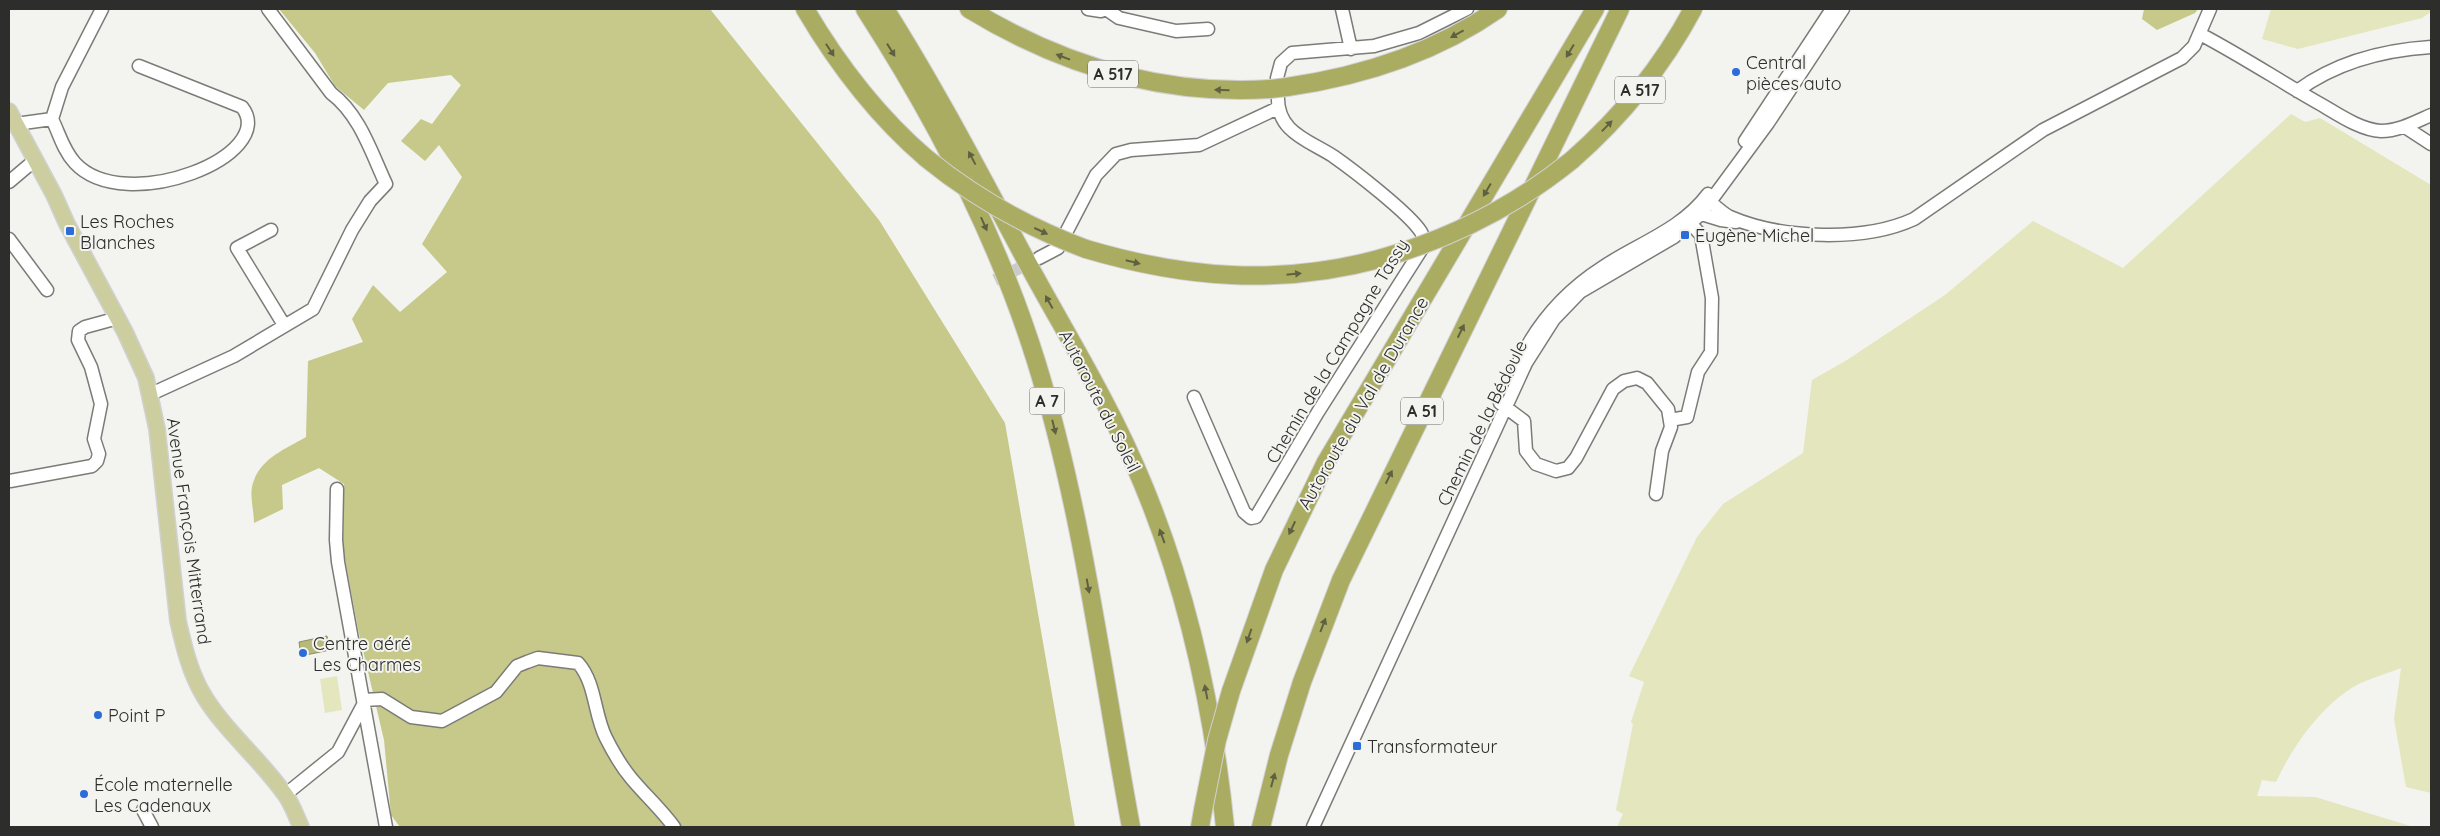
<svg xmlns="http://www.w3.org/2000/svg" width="2440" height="836" font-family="Quicksand,sans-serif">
<rect width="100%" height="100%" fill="#f3f3f0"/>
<path fill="#e4e6bd" d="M2271 9H2431V12L2422 18 2298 49 2262 39Z
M2291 114 2305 122 2320 118 2431 185V793L2406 787 2394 719 2401 668C2384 675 2362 680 2347 691 2316 713 2292 748 2276 782L2262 780 2257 796 2315 797 2414 827H1617L1623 814 1616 810 1633 724 1631 722 1644 682 1629 676 1697 537 1723 504 1803 453 1812 380 1847 360 1945 295 2033 221 2123 268Z
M337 676 342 710 325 713 320 679Z"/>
<path fill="#c6c989" d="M279 9H710L879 220 1005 423 1075 827H400L391 815 384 740 358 629 343 549 344 484 319 468 282 485 283 509 254 523C254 512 250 497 252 487 258 459 284 450 306 437L308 361 363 342 352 319 373 285 400 312 447 272 422 244 462 177 439 145 425 161 401 141 421 119 432 124 461 85 451 75 388 83 364 110 335 86 315 53Z
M2144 9H2198L2195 13 2157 30 2142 19Z"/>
<path fill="#b6b979" stroke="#8d8f62" d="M327 636 330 650 301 656 299 642Z"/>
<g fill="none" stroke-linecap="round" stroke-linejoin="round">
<path stroke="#cbcbc9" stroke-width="12" stroke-dasharray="12 6" stroke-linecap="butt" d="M995 280 1036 260"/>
<defs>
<path id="minor" d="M1088 9 1101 11 1106 9
M1106 9 1119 18 1176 31 1208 29
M1342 9 1351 49
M2200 34C2242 56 2281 82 2322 105 2339 115 2361 130 2381 131 2399 131 2415 122 2431 115
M1277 78 1281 63 1292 53 1374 46 1419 33 1467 9
M2297 91C2335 63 2384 50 2431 47
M52 119C59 133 63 150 75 163 125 217 280 155 242 107L139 66
M16 124 52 119 62 87 102 9
M2405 127 2431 144
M1745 141 1832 9
M9 182 35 160
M1706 198C1713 204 1722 213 1730 217 1781 239 1864 242 1914 219L2043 130 2182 58 2194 46 2210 9
M1695 212 1721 220 1736 222
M271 230 237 248 284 325
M9 239 47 290
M1039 258 1058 248 1096 175 1116 154 1131 150 1199 145 1278 108
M1517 366C1536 324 1564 292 1603 267 1639 243 1681 230 1708 194
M151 394 234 356 313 309 352 230 370 201 386 184C371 152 360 115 331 93L268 9
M1194 397 1244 512 1251 518 1256 517 1318 412 1423 247C1424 242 1424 237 1421 232 1409 213 1353 170 1333 156 1308 140 1276 132 1278 95
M1500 403 1524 421 1526 451 1536 464 1556 471 1568 468 1576 458 1613 389 1624 381 1637 378 1647 383 1668 409 1671 427 1662 451 1656 494
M1670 420 1687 417 1698 372 1711 352 1712 298 1701 235 1691 224
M10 481 92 466 97 461 99 454 94 439 101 404 91 367 78 340 79 331 85 327 118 318
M337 489 336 540 338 562 386 827
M363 700 382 699 411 717 442 721 496 692 517 666 527 662 538 658 578 663C596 683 594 715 606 738 613 752 621 766 631 778 645 795 661 809 674 827
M286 794 338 752 363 705
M143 810 152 827
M1313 827 1526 363 1554 319 1580 292 1674 237 1701 214 1768 123 1843 9"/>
<path id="major" d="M9 111 54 195 67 224 125 332 146 378 157 429 178 621C184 647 190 673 204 696 226 732 260 759 284 793 292 803 296 816 301 827"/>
<path id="highway" d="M805 9C838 65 877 116 926 158
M865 9C936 119 997 236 1036 361 1083 512 1102 672 1131 827
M885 9C937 91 982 178 1028 264 1056 316 1088 368 1114 421 1178 548 1211 687 1225 827
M969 9C1061 65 1162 96 1270 89
M1287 87C1363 76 1435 53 1498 9
M1572 160C1621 117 1662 67 1693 9
M1086 249C1184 278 1278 286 1379 259
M1231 691 1274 570 1326 462 1595 9
M1200 827 1203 810
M1261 827 1279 755 1302 682 1341 580 1620 9"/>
</defs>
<use href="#minor" stroke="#7b7b78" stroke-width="15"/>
<use href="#major" stroke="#d1d1d1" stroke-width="18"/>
<use href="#highway" stroke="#d1d1d1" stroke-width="20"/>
<use href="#minor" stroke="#fff" stroke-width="12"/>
<use href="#major" stroke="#cccea0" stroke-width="15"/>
<use href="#highway" stroke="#aaad61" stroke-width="18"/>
<defs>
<path id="highway-bridge" d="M1270 89 1287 87
M926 158C975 198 1027 227 1086 249
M1379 259C1450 239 1514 207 1572 160
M1203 810 1217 740 1231 691"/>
</defs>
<use href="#highway-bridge" stroke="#d1d1d1" stroke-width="20" stroke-linecap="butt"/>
<use href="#highway-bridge" stroke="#aaad61" stroke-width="18"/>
</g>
<defs><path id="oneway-solid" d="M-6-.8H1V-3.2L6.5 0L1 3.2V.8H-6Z" transform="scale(1.25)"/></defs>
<g fill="#5f6041">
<use href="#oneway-solid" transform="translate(1457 34) rotate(151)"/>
<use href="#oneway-solid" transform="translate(830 50) rotate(57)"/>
<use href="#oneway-solid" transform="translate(891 50) rotate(58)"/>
<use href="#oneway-solid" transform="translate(1570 51) rotate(121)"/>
<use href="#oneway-solid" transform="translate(1063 57) rotate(-159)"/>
<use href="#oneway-solid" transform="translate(1222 90) rotate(-179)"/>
<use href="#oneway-solid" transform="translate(1607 126) rotate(-46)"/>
<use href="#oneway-solid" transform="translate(972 158) rotate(-118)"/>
<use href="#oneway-solid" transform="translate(1487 190) rotate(121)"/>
<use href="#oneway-solid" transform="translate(984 224) rotate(66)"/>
<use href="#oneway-solid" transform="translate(1041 231) rotate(25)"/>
<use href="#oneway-solid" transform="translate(1133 262) rotate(14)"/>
<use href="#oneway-solid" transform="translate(1294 274) rotate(-6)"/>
<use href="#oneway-solid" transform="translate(1049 302) rotate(-119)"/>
<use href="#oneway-solid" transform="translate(1461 331) rotate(-64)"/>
<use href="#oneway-solid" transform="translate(1054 427) rotate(76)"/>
<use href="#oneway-solid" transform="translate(1389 477) rotate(-64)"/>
<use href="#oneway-solid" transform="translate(1292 528) rotate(115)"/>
<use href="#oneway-solid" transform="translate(1162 536) rotate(-110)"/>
<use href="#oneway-solid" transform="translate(1088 586) rotate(80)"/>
<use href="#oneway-solid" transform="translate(1323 625) rotate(-69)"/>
<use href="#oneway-solid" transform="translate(1249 636) rotate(109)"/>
<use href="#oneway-solid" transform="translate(1206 692) rotate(-101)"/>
<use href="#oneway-solid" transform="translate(1273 780) rotate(-75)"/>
</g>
<g fill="#2b6cd8" stroke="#f3f3f0" stroke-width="2">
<circle cx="1736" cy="72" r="5"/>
<rect x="65" y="226" width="10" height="10" rx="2.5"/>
<rect x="1680" y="230" width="10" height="10" rx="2.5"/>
<circle cx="303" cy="653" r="5"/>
<circle cx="98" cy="715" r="5"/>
<rect x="1352" y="741" width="10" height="10" rx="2.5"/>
<circle cx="84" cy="794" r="5"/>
</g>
<g text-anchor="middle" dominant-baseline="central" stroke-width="4" stroke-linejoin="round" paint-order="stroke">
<g fill="#f3f3f0" stroke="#686867" stroke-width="1">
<rect x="1088" y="60.5" width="50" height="27" rx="4"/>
<rect x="1615" y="76.5" width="50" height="27" rx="4"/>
<rect x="1029.5" y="387.5" width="35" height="27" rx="4"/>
<rect x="1401" y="397.5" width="42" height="27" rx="4"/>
</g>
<g font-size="16" font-weight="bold" fill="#2d2d2c">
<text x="1113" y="74">A 517</text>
<text x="1640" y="90">A 517</text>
<text x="1047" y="401">A 7</text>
<text x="1422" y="411">A 51</text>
</g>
<g font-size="18" fill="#2d2d2c" stroke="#f3f3f0" text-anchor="start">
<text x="1746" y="62">Central<tspan x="1746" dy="21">pièces auto</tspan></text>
<text x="80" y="221">Les Roches<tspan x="80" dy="21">Blanches</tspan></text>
<text x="1695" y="235">Eugène Michel</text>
<text x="313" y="643">Centre aéré<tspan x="313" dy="21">Les Charmes</tspan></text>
<text x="108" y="715">Point P</text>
<text x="1367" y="746">Transformateur</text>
<text x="94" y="784">École maternelle<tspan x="94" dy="21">Les Cadenaux</tspan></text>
</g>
<g font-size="18" fill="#2d2d2c" stroke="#f3f3f0">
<text transform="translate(1337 351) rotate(-59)">Chemin de la Campagne Tassy</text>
<text transform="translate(1100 401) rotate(63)">Autoroute du Soleil</text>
<text transform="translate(1363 403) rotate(-60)">Autoroute du Val de Durance</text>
<text transform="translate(1482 423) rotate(-64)">Chemin de la Bédoule</text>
<text transform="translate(189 531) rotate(82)">Avenue François Mitterrand</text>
</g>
</g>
<rect width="2440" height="836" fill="none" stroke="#2d2d2c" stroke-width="20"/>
</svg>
